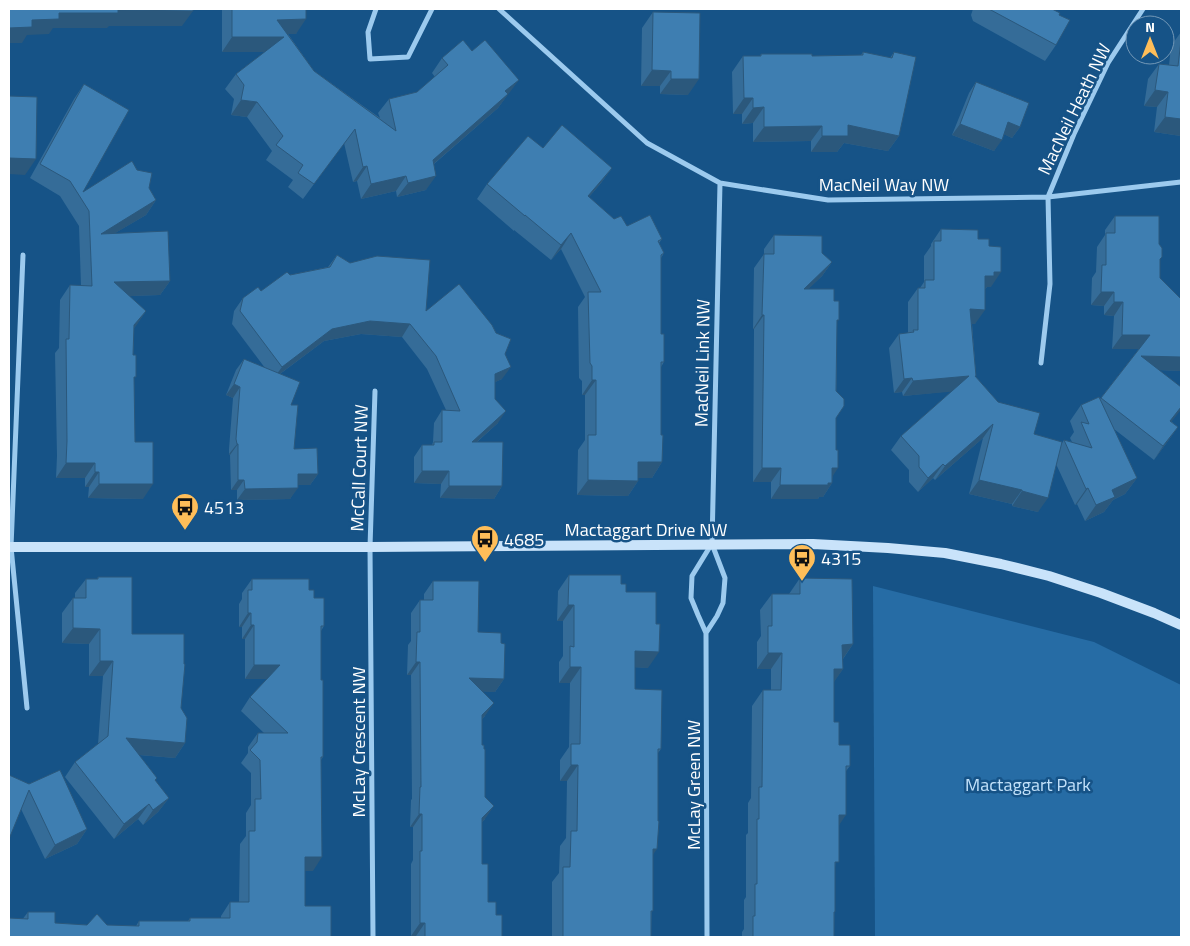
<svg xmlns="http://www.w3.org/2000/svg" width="1190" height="946" font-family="'Titillium Web',sans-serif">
<rect width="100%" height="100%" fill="#165387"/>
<path fill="#266ca5" d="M873 586 1094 642 1181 685V937H875Z"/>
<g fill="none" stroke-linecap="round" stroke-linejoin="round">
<path stroke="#9ccaee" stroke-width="5" d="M376 9 368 32 370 59 408 57 432 9
M499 9 647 143 720 183 828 200 1048 197 1181 182
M23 255 11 547 27 708
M1041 363 1050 284 1048 197 1074 134 1108 63 1143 9
M706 633 717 616 723 603 725 578 712 544 720 183
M373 937 370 547 375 391
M707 937 706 633 698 615 691 598 692 576 711 545"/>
<path stroke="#c9e3fa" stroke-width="10" d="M9 547H370L813 544 888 548 945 553 1001 564 1049 576 1101 593 1154 613 1181 625"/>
</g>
<path fill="#356c98" d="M222 9H306L296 34H288L314 71 380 118 378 113 389 99 417 92 435 77 432 73 442 58 508 94 498 108 434 164 426 190 397 197 396 191 361 199 357 181 353 182 344 143 303 199 288 187 293 180 266 160 272 151 247 117 231 115 234 99 225 89 236 74 265 52H222Z
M973 9H1052L1059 15 1056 45 1045 61 973 21 971 15Z
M653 12 688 95 660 94V86H641L642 28Z
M1181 32V136L1154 132 1157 107 1144 106 1148 79 1159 64 1169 65 1171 46Z
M863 52 890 58 894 52 899 136 888 151 844 143 837 152H811V141L753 142V123L742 124V114H733L732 72 743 56H760L761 54 812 56 861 55Z
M976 82 1020 127 1012 138 1004 134 994 151 952 135 969 93Z
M84 84 83 192 149 188 156 200 146 215 115 233 170 281 160 295 129 296 146 311 134 328 133 355 135 442 143 499 88 498 89 487H85V478H56L57 456 55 353 59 348 60 300 70 285 81 286 79 226 60 196 30 178 74 99Z
M543 148 612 168 601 183 589 197 614 219 627 226 662 239 659 243 664 253 661 258V334L664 362 661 367V435L662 462 652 478H638V481L628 496 577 495 578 450 585 440V395H582V381L579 378 578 307 585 297 561 249 551 260 514 230V231L477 199 487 184Z
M1115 216 1159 244 1160 259V278L1181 299V371L1159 370 1171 421 1178 427 1168 441 1154 460 1114 429 1137 478 1125 494 1113 500 1104 512 1085 521 1077 504 1075 505 1056 464 1038 512 1012 506V504L969 494 983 438 935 480 933 478 918 492 909 482V470L891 450 901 436 952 391 903 396 902 392 894 393 889 348 899 334 908 333V302L918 288H920L924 282V256L931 246V244L941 229 978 239 991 287H987L985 289 975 324H972L976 376H975L998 402 1034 434 1062 443 1064 440 1072 442 1070 438 1074 432 1070 421 1081 405 1100 399 1139 349H1112L1114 316 1104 315V306L1091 305 1092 278 1096 272 1097 247 1105 235V230Z
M774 235 822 253 832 262 822 276 808 289 834 301 837 322 836 418 832 483 823 497H819L818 499H771V482H753L754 329H753L754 268 764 254V249Z
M337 255 426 311 505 354 502 379 495 382V399L498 423 477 442 502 486 494 499 440 498 441 484 414 483V457L422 445H432L433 442 434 423 442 410H446L427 369 402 337 361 334 324 341 280 374 291 405 294 449 318 474 310 485H298L290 499 237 500V490H231L230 455 229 454V449L233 398 226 395 236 370 244 359 265 368 232 324 234 311 243 298 261 291 290 275 328 267Z
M569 575 621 584 626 592 648 668 635 667V689L661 749 658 753 653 856 651 937H552V882L559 873 560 846 566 838 567 781H560V760L569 747 570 683H559V662L563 656V621H557L558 591Z
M98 577 132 634 181 708 185 743 175 758 139 755 157 778 155 781 169 798 158 812 143 825 138 819 114 839 65 777 75 762 98 744 103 676H89V644L62 643V613L73 598H75V593L86 579H97Z
M800 578 853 644 843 659V669L834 681V722L839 745 850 766 846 771 839 826 835 868 834 937H742V932L744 929V900L746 897V835L748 833V803L751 798 752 706 763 690H771V669H757V642L761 636 760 610 772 594H789Z
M252 579 309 590 314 598 324 626 321 631V680L323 757 321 760 313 871H305V906L331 937H9L28 912 55 923 87 925 136 926 139 921H188L190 918H221V916L230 902H239L240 844 246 836V813L251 805V773L241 763 248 753V747L258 733H264L241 711 250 697 267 679H245V639H242V627H239V604L242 599V593Z
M433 581 478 632 501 643 504 679 495 692 482 691 485 716 482 719V745L485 819 482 822V864L488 902 496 915 502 937H416V936H411V864L413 860V827H410L411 800 412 799 411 675H407L408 645 411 641V613L420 600H424V594Z
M9 775 87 829 77 844 45 859 21 809Z"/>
<path fill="#2b587c" d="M118 10 193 11 182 26H109L107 28H53L49 34 27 35 22 43H9V28L32 20 59 13Z
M306 19 296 34H267L277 20Z
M232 37H284L274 52H222Z
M652 70 671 71 660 86H641Z
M671 79H699L688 95 660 94Z
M519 80 498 108 422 174 433 160 505 91Z
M1155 90 1168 92 1157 107 1144 106Z
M744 98H753L742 114H733Z
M241 100 257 102 247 117 231 115Z
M764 107 753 123 742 124 753 108Z
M1165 117 1181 119V136L1154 132Z
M1008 122 1020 127 1012 138 1001 133Z
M960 124 1002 140 994 151 952 135Z
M848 125 899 136 888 151 844 143 837 152H811L822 136Z
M822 126 811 141 753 142 764 127Z
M9 158 36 159 25 175 9 174Z
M367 166 357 181 353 182 363 167Z
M612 168 601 183 577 211 588 196Z
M406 176 396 191 361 199 371 184Z
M436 176 426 190 397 197 408 183Z
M156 200 146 215 90 248 101 234Z
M571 233 561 249 551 260 561 245Z
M832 262 822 276 794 303 804 289Z
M994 272H1001L991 287H987L984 290 985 276Z
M170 281 160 295 104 297 114 282Z
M1101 292H1114L1104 306 1091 305Z
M1114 302H1123L1114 316 1104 315Z
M970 309 985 310 975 324H960Z
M146 311 136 326 123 339 134 325Z
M762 315H764L754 329H753Z
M370 321 410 324 402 337 361 334 324 341 273 379 282 367 332 329Z
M1122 335H1150L1140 349H1112Z
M1141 356 1181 357V371L1131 369Z
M511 367 502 379 487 386 495 374Z
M969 376 959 391 903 396 913 381Z
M912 378 902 392 894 393 904 379Z
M592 380H596L585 395H582Z
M234 384 240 387 233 398 226 395Z
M1181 407 1180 411 1161 435 1170 421Z
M506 411 498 423 463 454 472 442Z
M993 424 983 438 935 480 945 466Z
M1178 427 1168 441 1154 460 1163 446Z
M237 444H238L230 455 229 454Z
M638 462H662L652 478H628Z
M66 463H95L85 478H56Z
M943 464 933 478 918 492 928 478Z
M762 468H781L771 482H753Z
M832 468H838L829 482Z
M422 471H449L441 484 414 483Z
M95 472H99L89 487H85Z
M298 474H318L310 485H290Z
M1137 478 1125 494 1113 500 1104 512 1085 521 1096 505 1112 490Z
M238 480H244L237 490H231Z
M588 480 638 481 628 496 577 495Z
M979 480 1022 490 1012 504 969 494Z
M828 483H832L823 497H819L818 499H771L780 485Z
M99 484H153L143 499 88 498Z
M449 486H502L494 499 440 498Z
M298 488 290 499 237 500 245 489Z
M1088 488 1077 504 1075 505 1086 489Z
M1022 491 1048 498 1038 512 1012 506Z
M568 605H574L563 621H557Z
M248 613H251L242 627H239Z
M251 625H254L245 639H242Z
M73 628 100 629 89 644 62 643Z
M853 644 842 660V645Z
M635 651 659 652 648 668 624 667Z
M768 653H782L771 669H757Z
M100 661H113L103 676H89Z
M416 662H420L411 675H407Z
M254 665H280L270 679H245Z
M570 667H581L570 683H559Z
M834 669H843L832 685Z
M469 678 504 679 495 692 460 691Z
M494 703 485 716 473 728 482 715Z
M126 738 185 743 175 758 115 753Z
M571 765H578L567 781H560Z
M169 798 158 812 143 825 153 810Z
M149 804 138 819 114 839 124 824Z
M494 806 485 819 473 831 482 818Z
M419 814H422L413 827H410Z
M839 815H846L835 831Z
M87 829 77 844 45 859 55 845Z
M653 849H657L646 865Z
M305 857H322L313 871H296Z
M420 923H425L416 936H411Z"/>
<path fill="#3e7eb1" stroke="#2b587c" d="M9 9H193V11L118 10V13H59V19L32 20V27L9 28Z
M232 9H306V19L277 20 314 71 396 131 389 99 417 92 448 65 442 58 463 40 472 51 485 40 519 80 505 91 508 94 433 160 436 176 408 183 406 176 371 184 367 166 363 167 355 129 314 184 298 173 303 165 276 145 283 136 257 102 241 100 244 85 236 74 284 37H232Z
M989 9H1052L1060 13 1059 15 1070 20 1056 45Z
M653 12 700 13 699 79H671V71L652 70Z
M1181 40V119L1165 117 1168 92 1155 90 1159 64 1178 66Z
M863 52 892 58 894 52 916 57 899 136 848 125V136H822V126L764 127V107L753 108V98H744L743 56H761V54H812V56L863 55Z
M976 82 1029 103 1020 127 1008 122 1002 140 960 124Z
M84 84 129 110 83 192 132 161 137 170 152 173 149 188 156 200 101 234 168 231 170 281 114 282 146 311 134 325 133 355H136V377H134L135 442H153V484H99V472H95V463H66L67 441 66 339H69L70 285 92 286 89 211 70 181 40 164Z
M9 96 37 97 36 159 9 158Z
M562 125 612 168 588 196 614 219 621 216 627 226 650 215 662 239 658 241 664 253 661 255V334H664V362H661V435H663L662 462H638V481L588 480V435H596V380H592V366L590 363 588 292H601L571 233 561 245 525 215V216L487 184 528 136 543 148Z
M1115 216H1159V244L1162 248V257L1160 259V278L1181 299V357L1141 356 1181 387V407L1170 421 1178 427 1163 446 1101 398 1150 335H1122L1123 302H1114V292H1101L1102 265H1106V233H1115Z
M941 229 978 230V239H989V246L1001 247V272H994V276H985V310L970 309 976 376H975L998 402 1040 413 1034 434 1062 442 1048 498 1022 491V490L979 480 993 424 945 466 943 464 928 478 919 467V456L901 436 969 376 913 381 912 378 904 379 899 334 914 332 913 330H918V288H925V280H934V241H941Z
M774 235 822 236V253L832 262 804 289H834V301H839V320H837L836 391 844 399V406L836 418V450H838V468H832V483H828V485H780L781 468H762L764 315H762L764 254H774Z
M337 255 350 263 377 256 430 260 426 311 459 284 492 325 496 333 511 339 505 354 511 367 495 374V399L506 411 472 442H503L502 486H449V471H422V445H434V442H442V410L460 411 436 356 410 324 370 321 332 329 282 367 240 311 243 298 258 287 261 291 287 272 290 275 330 267Z
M244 359 300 382 291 405H298L294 449 317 448 318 474H298V488L245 489 244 480H238V444H237L236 439 240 387 234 384Z
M1099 397 1137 478 1112 490 1115 497 1096 505 1088 488 1086 489 1064 440 1092 448 1081 422 1089 424 1081 405Z
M569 575H621V584H626V592H656V624H660L659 652 635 651V689L662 690 661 749H658V821H659L657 849H653V911H651V937H563V867H570L571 831H577L578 765H571V744H580L581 667H570V646L574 647V605H568Z
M98 577H132V634H184V664H185L181 708 187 718 185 743 126 738 157 778 155 780 169 798 153 810 149 804 124 824 75 762 108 736 113 661H100V629L73 628V598H86V579H98Z
M800 578 852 579 853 644 842 645 843 669H834V722H839V745H850V766H846V815H839V862H835V912H834V937H753V916H755V884H757V819H759V787H762L763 690H781L782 653H768V626H772V594H800Z
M252 579H309V590H314V598H324V626H321V680H323V757H321L322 857H305V906H331V937H9V918L28 919V912H55V923L87 925 97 914 107 925 139 926V921H190V918H230V902H249V831H255V799H261L260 760 250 750 257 742 258 733H288L250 697 280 665H254V625H251V613H248V590H252Z
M433 581H479L478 632 501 633V643L505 644 504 679 469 678 494 703 482 715V745H484V749H485V797L494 806 482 818V864H488V902H496V915H502V937H425V923H420V851H422V814H419L420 787H421L420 662H416L417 632H420V600H433Z
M60 770 87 829 55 845 29 790 9 839V775L29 784Z"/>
<defs>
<symbol id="bus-pin" viewBox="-11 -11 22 30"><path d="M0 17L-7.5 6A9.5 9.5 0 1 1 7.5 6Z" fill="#ffbe59" stroke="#165387"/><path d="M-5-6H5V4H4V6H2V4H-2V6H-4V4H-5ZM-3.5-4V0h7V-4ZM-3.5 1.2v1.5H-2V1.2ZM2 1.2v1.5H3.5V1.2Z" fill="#111"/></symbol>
</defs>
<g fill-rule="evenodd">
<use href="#bus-pin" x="169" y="491" width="32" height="43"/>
<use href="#bus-pin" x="469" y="523" width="32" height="43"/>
<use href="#bus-pin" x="786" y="542" width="32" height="43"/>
</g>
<g text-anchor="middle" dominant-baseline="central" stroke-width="5" stroke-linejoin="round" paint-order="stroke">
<g font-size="18" fill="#fff" stroke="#165387">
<text transform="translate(1074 109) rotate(-64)">MacNeil Heath NW</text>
<text x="884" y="184">MacNeil Way NW</text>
<text transform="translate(702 363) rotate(-89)">MacNeil Link NW</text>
<text transform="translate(359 468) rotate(-88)">McCall Court NW</text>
<text x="646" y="529">Mactaggart Drive NW</text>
<text transform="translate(358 742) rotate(-90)">McLay Crescent NW</text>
<text transform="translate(693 785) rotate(-90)">McLay Green NW</text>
</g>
<g font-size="18" fill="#fff" stroke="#165387" text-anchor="start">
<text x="204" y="507">4513</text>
<text x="504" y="539">4685</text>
<text x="821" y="558">4315</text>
</g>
<g font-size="18" fill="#c2e1fa" stroke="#165387">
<text x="1028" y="784">Mactaggart Park</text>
</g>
</g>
<rect width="1190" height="946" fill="none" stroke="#ffffff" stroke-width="20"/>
<g transform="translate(1150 40)"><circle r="24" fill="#165387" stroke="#7398b7"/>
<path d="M0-4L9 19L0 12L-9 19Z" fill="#ffbe59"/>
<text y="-8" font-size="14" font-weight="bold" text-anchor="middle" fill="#ffffff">N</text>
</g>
</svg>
